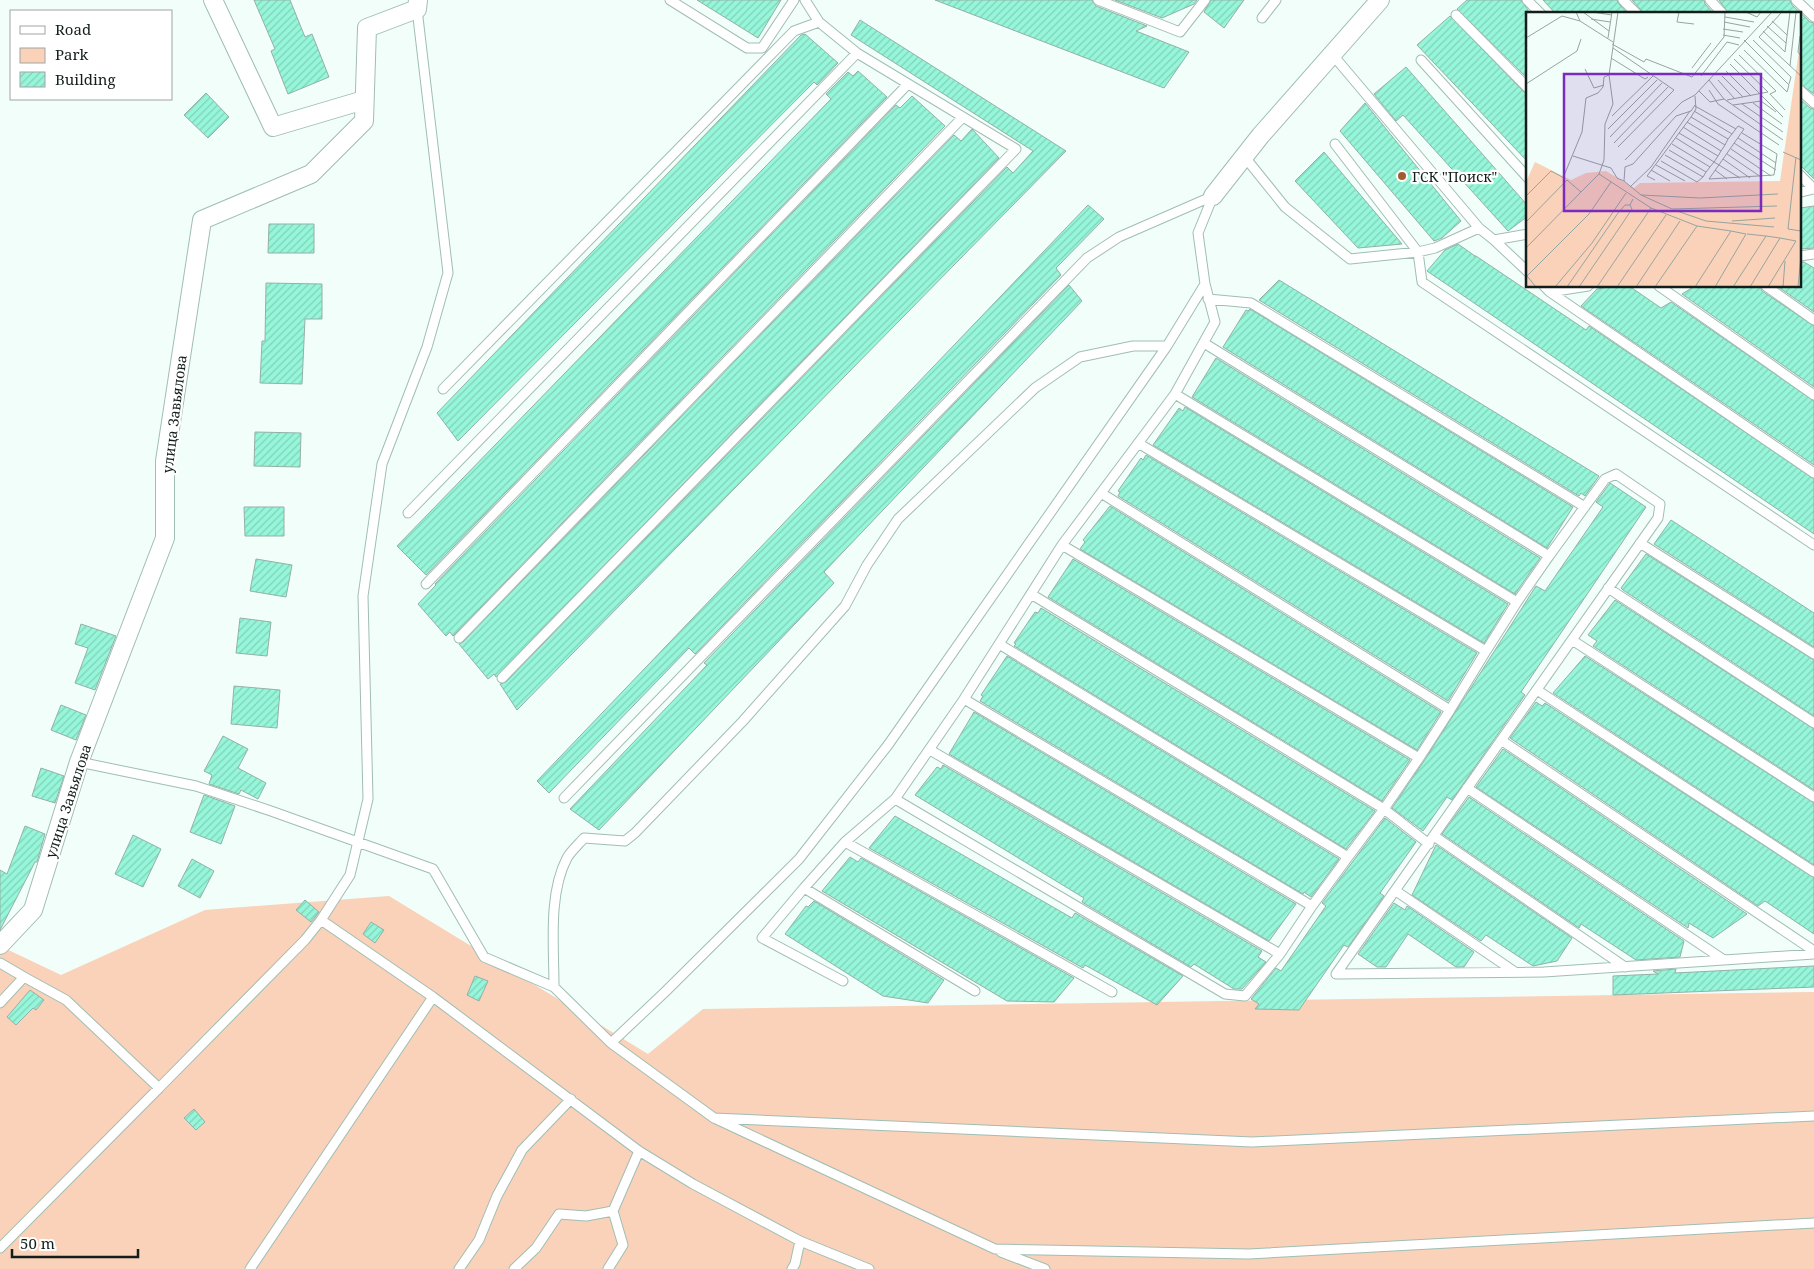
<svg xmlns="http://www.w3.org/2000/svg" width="1814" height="1269" font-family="'Noto Serif',serif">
<defs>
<pattern id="building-hatch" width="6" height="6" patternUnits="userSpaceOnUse" patternTransform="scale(1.25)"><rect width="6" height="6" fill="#96f6d9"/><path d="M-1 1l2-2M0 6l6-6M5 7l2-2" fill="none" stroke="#80d2ba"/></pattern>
</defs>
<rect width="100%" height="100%" fill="#f1fef9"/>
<path fill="#fad1b9" d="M389 896 648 1054 703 1009 1814 992V1269H0V946L61 975 205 910Z"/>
<path fill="url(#building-hatch)" stroke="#93b1a6" d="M254 0H290L305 37 312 34 329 77 288 94 271 51 275 49Z
M697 0H781L758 38Z
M935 0H1092L1096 6 1147 26 1136 31 1189 52 1164 88Z
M1115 0H1197L1194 4 1162 18Z
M1211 0H1244L1224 28 1204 12Z
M1467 0H1521L1528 10V79L1457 9Z
M1543 0H1617L1619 4 1628 14H1556Z
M1632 0H1704L1705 4 1714 14H1643L1641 10Z
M1719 0H1790L1792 5 1810 22 1814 23V94L1800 84V14H1729Z
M1450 16 1524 92 1528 94V162L1417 45Z
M860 20 1066 151 517 710 500 684 506 682 1007 167 1013 173 1033 151 851 35Z
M805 34 838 63 817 85 814 82 458 441 437 413 801 35Z
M1406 67 1528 206V216L1508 231 1403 115 1396 121 1374 94Z
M858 71 887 97 426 575 397 546 831 99 826 94 848 72 853 76Z
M206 93 229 117 208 138 184 115Z
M912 96 945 126 453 636 450 632 446 636 418 604 436 585 435 584 896 105 900 108Z
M1800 99 1810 108 1814 109V179L1800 165Z
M1365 103 1461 221 1442 238 1434 241 1340 131Z
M972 129 999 158 496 677 494 674 488 679 459 644 463 642 954 135 961 141Z
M1324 152 1402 244 1358 248 1295 181Z
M1088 205 1104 219 1056 268 1061 275 695 654 689 648 549 793 537 781Z
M1814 206V248L1800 249V208Z
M269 224H314V253H268Z
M1458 244 1475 256H1474H1476L1586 330 1589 326 1814 479V534L1427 271 1445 250Z
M1800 262H1804L1814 268V312L1777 286H1800Z
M1279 280 1599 476 1585 496 1581 493 1579 496 1259 300Z
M266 283 322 284V319H305L302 384 260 383 262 341H265Z
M1069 285 1082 301 824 572 834 583 599 830 570 809 707 665 704 663Z
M1616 286H1629L1661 308 1671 302 1814 401V465L1581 306 1597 289Z
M1695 286H1760L1762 291 1814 326V387L1682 294Z
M1250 309 1573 507 1547 548 1223 347 1246 310 1248 311Z
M1216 358 1540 558 1515 594 1192 397Z
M1185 407 1508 604 1484 643 1153 445 1179 408 1183 411Z
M255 432 301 433 300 467 254 466Z
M1146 455 1477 653 1448 701 1118 496 1120 492 1118 491 1141 458 1143 460Z
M1610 483 1646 507 1521 692 1525 695 1452 800 1447 797 1423 831 1392 808 1424 761 1536 586 1545 591 1603 507 1596 502Z
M1110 506 1441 712 1417 750 1080 549 1085 542 1083 540Z
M244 507H284V536H245Z
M1671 520 1814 613V647L1654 544Z
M1646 554 1814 660V716L1623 590 1621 588Z
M256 559 292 565 286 597 250 591Z
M1073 559 1410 760 1382 801 1048 597Z
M1615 600 1814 729V790L1593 646 1597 641 1588 635Z
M1041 608 1375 811 1346 849 1014 646 1016 644 1014 643 1035 612 1038 613Z
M240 618 271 622 267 656 236 653Z
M81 624 116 636 95 690 75 683 88 648 75 644Z
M1007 656 1339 859 1311 897 1304 892 1303 894 980 701 983 696 981 695Z
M1585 656 1814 803V865L1553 693Z
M234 686 280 690 277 728 231 724Z
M1536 702 1542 706 1545 703 1814 878V934L1765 901 1758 906 1510 738Z
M61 705 86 715 76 740 51 730Z
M974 712 1296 904 1269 941 949 754Z
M223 736 248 749 238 768 266 783 258 799 241 790 239 794 209 784 212 775 204 771Z
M1503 749 1747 914 1713 938 1689 923 1688 928 1476 787Z
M943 765 1262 951 1258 957 1266 962 1242 989H1234L1194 964 1191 967 1082 902 1084 898 915 795 937 767 941 769Z
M41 768 64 776 55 803 32 796Z
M204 795 235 806 221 844 190 832Z
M1469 797 1684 941 1680 957 1636 960 1581 924 1579 928 1442 834Z
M895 816 1072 918 1075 913 1183 976 1157 1005 1085 965 1083 968 869 848Z
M1385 818 1416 842 1380 893 1384 896 1348 947 1344 945 1299 1010 1255 1009 1259 1004 1251 999 1276 968 1281 971 1326 906 1322 903Z
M25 826 45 834 37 862H35L0 930V870L7 874Z
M133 835 161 849 143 887 115 874Z
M1436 845 1572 938 1557 961 1533 966 1486 935 1481 941 1412 895Z
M850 857 858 862 861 858 1074 978 1054 1002 1007 1001 822 891Z
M192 859 214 871 200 898 178 886Z
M305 900 319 912 311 922 296 910Z
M814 901 944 980 928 1003 883 996 785 934 806 906 808 907Z
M1394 903 1405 910 1407 906 1474 952 1464 967H1456L1408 934 1386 967H1377L1358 954Z
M371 922 384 930 375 943 363 934Z
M1814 966V987L1613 995V976L1658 974 1653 971 1676 969 1675 973Z
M475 976 488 981 479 1001 467 995Z
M30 990 44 1000 36 1010 33 1008 16 1025 7 1017Z
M194 1109 205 1122 196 1130 184 1118Z"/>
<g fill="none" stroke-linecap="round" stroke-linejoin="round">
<defs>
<path id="service" d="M670 0 747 48H762L794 0
M1098 0 1180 32 1205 0
M1527 0 1541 14
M1623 0 1637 14
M1710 0 1723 14
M1796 0 1814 17
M1456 15 1528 88
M1262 18 1276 0
M1332 54 1479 228
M1421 60 1528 178
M1800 90 1814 103
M1335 144 1418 252 1422 282 1814 545
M1244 156 1285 207 1350 259 1418 252 1435 248 1479 228 1494 240 1528 272
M1800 175 1814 189
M1800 192 1814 189
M1494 240 1528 234
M1800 256 1814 254
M1544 286 1550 292 1814 473
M1659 286 1814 395
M1766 286 1814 320
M1550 292 1588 286
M1208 299 1251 303 1585 507
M1204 343 1549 556 1517 602
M443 389 794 31 819 22
M1175 394 1517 602 1486 651
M1138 443 1486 651 1450 710
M1101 493 1450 710 1419 758
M408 513 857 53
M1640 543 1814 654
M1062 545 1419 758 1384 809 1429 844
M1549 556 1605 479 1616 474 1660 504 1658 518 1336 974 1544 972 1814 954
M426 584 908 84
M1608 588 1814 723
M1031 594 1384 809 1348 857
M459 638 963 117
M1572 640 1814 797
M999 644 1348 857 1312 906
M502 678 1016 149 857 53 819 22 805 0
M1537 690 1814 872
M964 699 1312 906 1280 954
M1501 740 1814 951
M79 762 196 786 271 811 433 869 484 957 554 987
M1467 788 1724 960
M564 798 1087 258 1119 237 1213 196
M895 799 1225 994 1245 996 1280 954 930 750
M1434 836 1625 967
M845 842 1112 992
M804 888 975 991
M1396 891 1515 972
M321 920 350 875 368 799 363 596 382 464 427 347 448 273 417 9
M0 963 24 977
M843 981 762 938 804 888 845 842 895 799 964 699 1062 545 1175 394 1215 322 1205 284 1198 233 1213 196
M0 1003 24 977 66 1000 159 1088 305 940 321 920 433 997 639 1151 693 1184 800 1241 869 1269
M611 1043 665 992 799 859 888 745 1167 346
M1814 1116 1252 1142 714 1118 995 1249 1249 1254 1814 1223
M714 1118 611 1043 554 987C554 947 548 894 567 858 571 851 579 844 584 838L625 841 635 833 743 721 845 606 867 565 898 519 1035 388 1080 357 1133 346H1167L1205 284
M0 1248 159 1088
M1001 1252 1045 1269
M250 1269 433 997
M459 1269 479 1240 497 1196 522 1150 571 1099
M514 1269 536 1248 559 1214 586 1216 613 1211 639 1151
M608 1269 623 1245 613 1211
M792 1269 795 1264 800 1241"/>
<path id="minor" d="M213 0 273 127 364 100
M1213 196 1261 135 1380 0
M0 945 33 910 79 762 165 538V461L202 220 311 174 364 121 367 28 417 9 418 0"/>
</defs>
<use href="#service" stroke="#a0beb3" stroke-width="11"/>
<use href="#minor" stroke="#a0beb3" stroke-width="20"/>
<use href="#service" stroke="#fff" stroke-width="9"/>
<use href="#minor" stroke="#fff" stroke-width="18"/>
</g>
<circle fill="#a15c2f" stroke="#fff" stroke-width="2" cx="1402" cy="176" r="5"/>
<g text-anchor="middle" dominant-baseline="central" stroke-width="4.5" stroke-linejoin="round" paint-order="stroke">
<g font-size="14" fill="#131e1a" stroke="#fff" text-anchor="start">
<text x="1412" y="176">ГСК "Поиск"</text>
</g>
<g font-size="14" fill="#131e1a" stroke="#fff">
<text transform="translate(174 414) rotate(-83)">улица Завьялова</text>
<text transform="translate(68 801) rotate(-72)">улица Завьялова</text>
</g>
</g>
<g transform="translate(1526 12)">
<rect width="275" height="275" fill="#f1fef9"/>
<path d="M275 25V275H0V170L9 150 45 168 60 161 80 159 108 176 114 171 254 169Z" fill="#fad1b9"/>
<path fill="none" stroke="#98a4a0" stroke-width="1" d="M50 0 54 9 87 30M57 0 83 19M66 0 86 3M153 0 151 10 168 12M220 0 231 5 235 0M256 0 233 25 275 64M199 5 228 10M65 7 84 10M246 9 261 23M198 10 224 15M241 14 260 31M197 17 217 20M237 19 259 40 264 0M197 23 214 26M274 24 272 40 275 44M0 26 36 4 54 9M82 26 86 0M218 28 263 73 261 80 218 38M227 28 265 65 263 72M86 32 118 50 120 47 166 65 198 25 199 0M87 36 148 78 92 135M213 43 250 79 244 82M85 46 119 67 122 65M204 52 257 105M264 54 270 0M166 56 185 31M59 57 68 76 78 73M200 59 225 84M175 64 201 30 213 33M196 64 217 85M183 68 198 87M192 68 208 86M0 72 51 39 55 27M183 78 192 92 253 133M173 79 184 90 198 87 257 128M244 82 259 98M201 88 242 80 208 47M227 91 256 112M216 92 257 120M207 93 235 89 250 100M169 94 210 117M168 99 206 122 202 127M86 104 127 64M165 105 202 127 199 133M161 110 199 133 195 139M157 115 195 139 192 144M82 117 131 68M153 121 192 144 188 150 193 153M206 122 212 114 218 117 183 167 248 163 251 142 216 121M84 125 136 71M150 126 188 150 184 155M212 126 250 151M88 131 142 75M208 131 250 158M146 132 184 155 180 160M205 137 245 164M143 138 180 160 177 165M257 140 275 148M201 142 235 165M47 144 85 156 91 166 98 169M270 145 262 217 275 219M197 147 224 166M99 148 156 90 169 83 246 0M135 149 171 170 177 165 139 143M130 153 159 169M193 153 214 166M125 158 144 169M189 158 201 167M73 162 78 148 79 112 87 92 83 63 92 0M37 166 56 120 60 86 72 81 77 75 78 65 83 63M129 168 121 164 165 105 170 97 169 84M104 175 125 155 164 99M115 183 98 169 99 155 107 152 150 104 165 99 169 93M0 184 25 159 38 166M251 194 146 197 115 183 174 186 252 182M148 198 180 209 248 215M275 201V226M206 209 249 206M0 210 41 168 55 180 73 162 125 196 171 214 205 219M0 236 55 180M10 275 1 264 63 202 85 170M29 275 66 231 100 181M41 275 92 201 99 193H104L107 187M53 275 96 212 106 197 104 193M71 275 125 196M91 275 140 203M110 275 154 209M129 275 171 214M169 275 205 219 220 222 189 275M207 275 240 224 221 222M224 275 254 226 240 224M242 275 270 229 254 226M257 275 259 249M272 275 275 244"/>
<path fill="#7b2cbf" fill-opacity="0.15" stroke="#7b2cbf" stroke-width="2.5" d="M38 62H235V199H38Z"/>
<rect width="275" height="275" fill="none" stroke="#131e1a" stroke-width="2.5"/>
</g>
<rect x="10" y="10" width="162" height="90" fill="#ffffff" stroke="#a1a5a3"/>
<rect x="20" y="26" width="25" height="8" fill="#ffffff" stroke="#a1a5a3"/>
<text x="55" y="35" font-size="15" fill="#131e1a">Road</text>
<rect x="20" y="48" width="25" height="15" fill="#fad1b9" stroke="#a1a5a3"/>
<text x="55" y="60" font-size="15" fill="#131e1a">Park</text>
<rect x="20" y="72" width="25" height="15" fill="url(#building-hatch)" stroke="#a1a5a3"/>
<text x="55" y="85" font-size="15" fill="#131e1a">Building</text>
<path d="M12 1249v8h126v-8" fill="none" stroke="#131e1a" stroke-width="2.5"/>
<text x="20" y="1249" font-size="15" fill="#131e1a" stroke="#ffffff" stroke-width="4" paint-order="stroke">50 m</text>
</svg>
